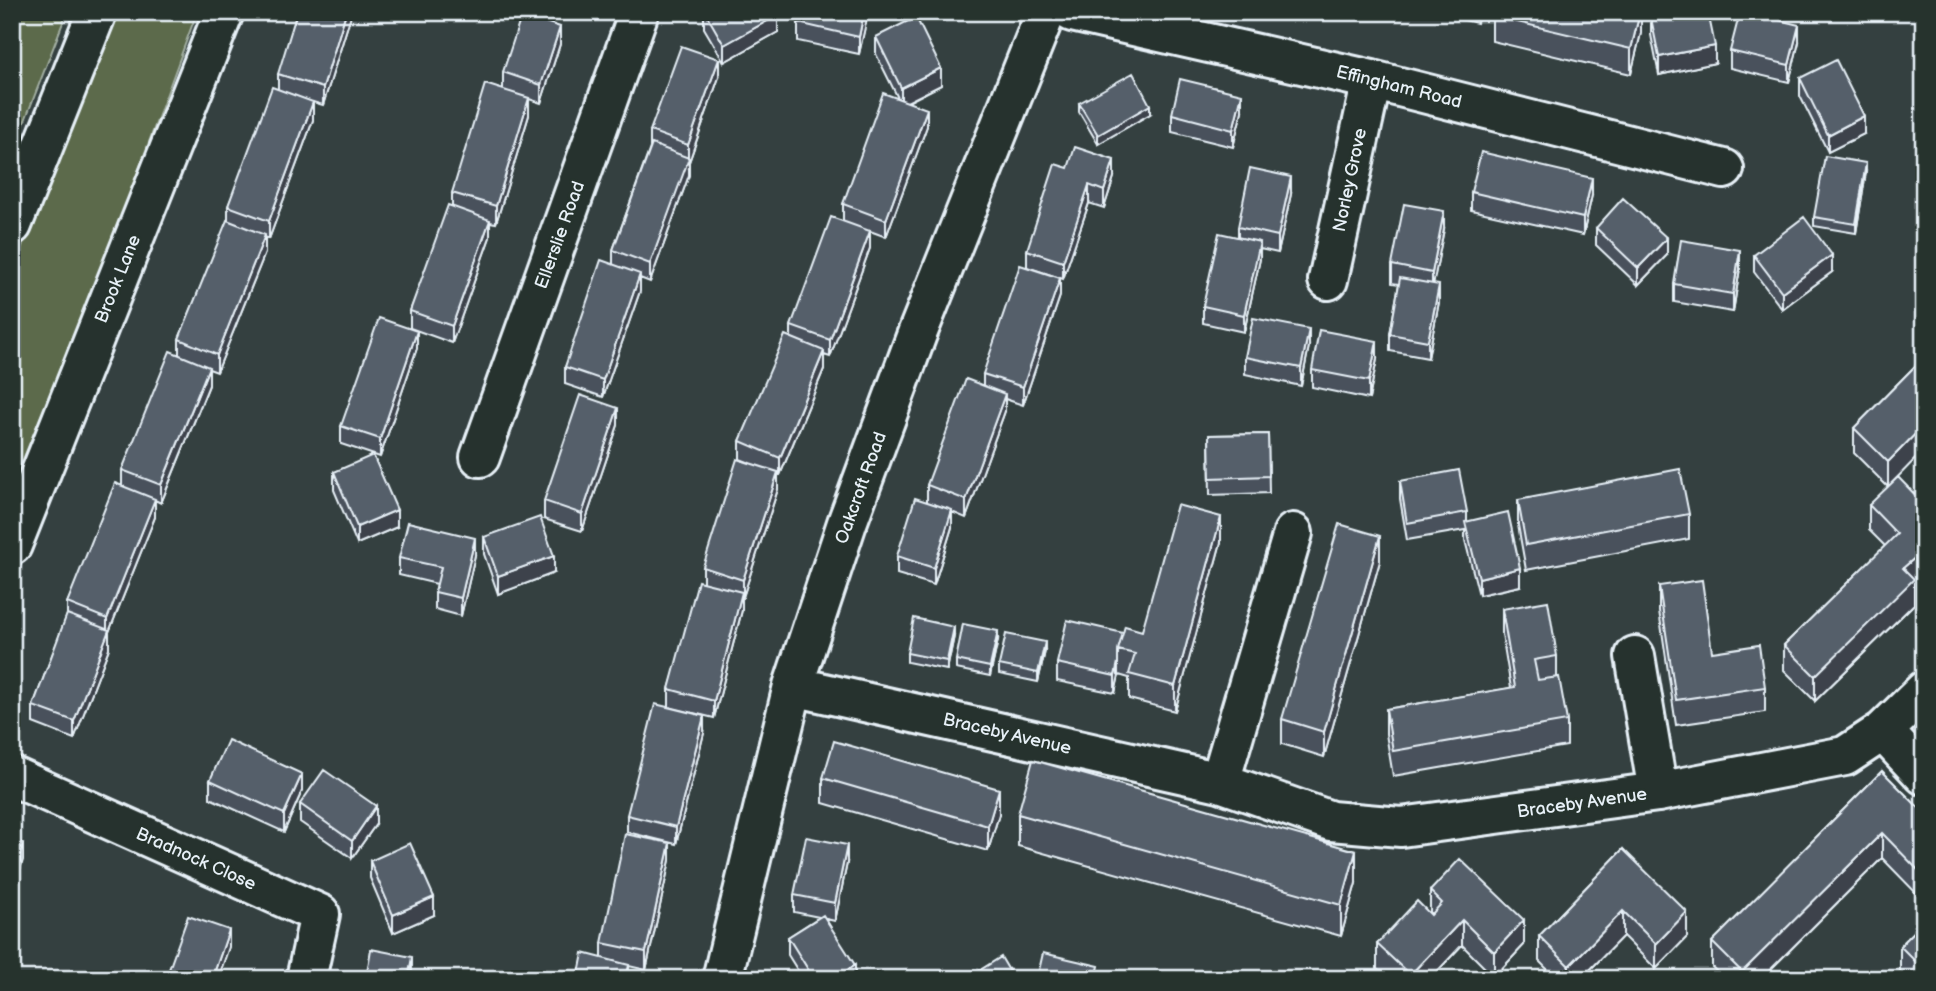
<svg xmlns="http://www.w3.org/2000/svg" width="1936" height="991" font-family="'Balsamiq Sans',sans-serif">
<rect width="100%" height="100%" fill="#344040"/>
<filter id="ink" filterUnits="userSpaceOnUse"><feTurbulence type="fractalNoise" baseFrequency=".0143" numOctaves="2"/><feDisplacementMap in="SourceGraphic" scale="14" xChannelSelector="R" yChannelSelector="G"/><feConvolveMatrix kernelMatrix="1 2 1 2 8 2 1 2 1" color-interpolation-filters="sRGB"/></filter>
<g filter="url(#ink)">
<path fill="#5c6a4c" stroke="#a2aea2" stroke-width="2" d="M12 12H67L12 154Z
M117 12H197L100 275 12 486V271Z"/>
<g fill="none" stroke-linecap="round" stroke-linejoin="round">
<defs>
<path id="minor" d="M1072 12 1372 80 1724 169
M1328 280 1372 80
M480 457 639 12
M12 545 224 12
M1635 656 1658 792
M793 686 1220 782 1331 821 1401 827 1658 792 1845 756 1883 731 1924 691
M1883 731 1924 775
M12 776 320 914 306 979
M1220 782 1293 533
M722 979 793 686 847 523 917 334 1046 12"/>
<path id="major" d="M12 225 97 12"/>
</defs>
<use href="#minor" stroke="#e8f1f8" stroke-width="44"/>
<use href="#major" stroke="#e8f1f8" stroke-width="44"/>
<use href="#minor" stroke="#26332d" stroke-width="38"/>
<use href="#major" stroke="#26332d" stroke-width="38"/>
</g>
<path fill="#49515c" stroke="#e8f1f8" stroke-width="2" d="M352 12 323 105 313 102V120L269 239 265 237V253L217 372 209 369V385L161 503 155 500V517L109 632V648L74 739 33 723V706L67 615V603L122 486V470L179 355V339L228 220V206L278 89V74Z
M529 12H554L539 20 560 44 541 103 529 99V115L496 223 490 222V237L452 343 410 328V311L452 206V193L503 89V72L531 17Z
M704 12H776L778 32 724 62 704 28Z
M868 12 859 54 798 41V23Z
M1431 12H1480L1477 23Z
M1641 12V33L1631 74 1492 41V16Z
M1651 18 1715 63 1659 75 1651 35Z
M876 37 941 85 908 102 927 126 886 237 870 231V248L830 357 824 355V369L780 475H778V489L743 597H742V610L714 718 669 707V689L703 582V567L748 462 740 459V441L791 337V326L843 221V204L898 98 876 54Z
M1799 42 1789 82 1730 68V51Z
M719 77 689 162V175L650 282 640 278V291L603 397 565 384V367L613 265V250L650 148V131Z
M1800 78 1864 134 1828 152 1800 96Z
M1079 103 1150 114 1098 144 1079 112Z
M1242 111 1233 147 1172 132V114Z
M1068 168 1114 177 1104 208 1089 203 1063 279 1027 267V250Z
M1866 172 1856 233 1814 226V217Z
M1471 192 1592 195 1583 235 1471 210Z
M1291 194 1278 253 1260 249V259L1244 332 1203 323V306L1238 237V227Z
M1596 228 1667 255 1638 285 1596 245Z
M1444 229 1433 284 1439 302 1428 358 1390 351V334L1399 284 1392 283V265Z
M1754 255 1832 272 1782 309 1754 272Z
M1740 268 1733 312 1674 302V284Z
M1060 296 1023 405 1005 399V411L966 518 952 512V527L934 585 897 574V556L927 501V485L983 386V374Z
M1309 346 1301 386 1245 374V357Z
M417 348 380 457 341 444V426Z
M1924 357 1888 487 1854 453V428Z
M1377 359 1369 399 1312 387V370Z
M618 425 582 531 544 519V501Z
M1268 434 1269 493 1210 495 1209 435Z
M334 472 397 527 357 544 334 490Z
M1400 481 1467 512V522L1520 586 1479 595 1465 540V530L1407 540 1400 499Z
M1518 500 1689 514V539L1526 570 1518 525Z
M1924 504V589L1917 581 1914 583V604L1815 701 1784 670V645L1885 546 1869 530V505Z
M484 537 554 573 498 594 484 554Z
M1221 542 1175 711 1129 699V678L1119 675 1115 693 1057 681V663L1123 633 1142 631Z
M475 555 461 616 435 609V592L437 584 399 575V558Z
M1380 561 1324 757 1282 744V719Z
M1659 586 1712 652 1765 687V712L1676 725 1659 611Z
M1502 609 1557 656V677L1567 721V746L1393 776 1386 734V709L1511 688 1502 634Z
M954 636 947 670 907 662V653Z
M998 640 990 676 956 669V660Z
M1045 651 1038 682 999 674V665Z
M704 733 676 844 627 832V815Z
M1882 771 1924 813 1920 897 1882 858 1761 979H1724L1712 967V942Z
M823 778 999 814 988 851 823 803Z
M210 780 302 791 284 832 210 798Z
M300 804 376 824 352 858 300 822Z
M1018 814 1356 883 1341 936 1018 846Z
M1623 849 1687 937 1656 969 1623 936 1581 979H1557L1539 961V936Z
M670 860 646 970 629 966V979L602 958V943Z
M370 861 434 915 393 933 370 878Z
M847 863 835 921 826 919 855 979H803L788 955V937L819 917 794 912V895Z
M1430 891 1524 945 1494 977 1462 945 1430 979H1387L1377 969V944L1430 913Z
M1924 922V979H1908L1900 971V946Z"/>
<path fill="#3c424b" stroke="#e8f1f8" stroke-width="2" d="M346 12H352L323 105V88Z
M534 12H554L534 22Z
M864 12H868V14L859 54V37Z
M1640 12H1641V33L1631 74V49Z
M778 15V32L724 62V45Z
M1799 25V42L1789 82V65Z
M560 27V44L541 103V85Z
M1715 46V63L1659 75V57Z
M719 59V77L689 162V175L650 282V264L688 158V145Z
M941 68V85L901 105V88Z
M1242 94V111L1233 147V130Z
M529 98V115L496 223V206Z
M313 102V120L269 239V221Z
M1150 105V114L1098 144V135Z
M927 109V126L886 237V220Z
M1864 116V134L1828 152V135Z
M1114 160V177L1104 208V191Z
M1866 163V172L1856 233V224Z
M1291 177V194L1278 253V236Z
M1592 178V195L1583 235V218Z
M1089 185V203L1063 279V262Z
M1444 211V229L1432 291V273Z
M490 220V237L452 343V326Z
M870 231V248L830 357V340Z
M265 235V253L217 372V355Z
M1667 238V255L1638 285V268Z
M1260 242V259L1244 332V315Z
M1740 250V268L1733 312V294Z
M1832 255V272L1782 309V292Z
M640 274V291L603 397V380Z
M1060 278V296L1023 405V387Z
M1439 285V302L1428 358V341Z
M1309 329V346L1301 386V368Z
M417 331V348L380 457V439Z
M1377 341V359L1369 399V381Z
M824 351V369L780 475V458Z
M209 367V385L161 503V485Z
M1005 394V411L966 518V500Z
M618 408V425L582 531V514Z
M1924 425V450L1888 487V462Z
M778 472V489L743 597V580Z
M155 499V517L109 632V648L74 739V721L107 635V619Z
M397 510V527L357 544V527Z
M952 510V527L934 585V568Z
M1221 517V542L1175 711V686Z
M1380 536V561L1324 757V732Z
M475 538V555L461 616V598Z
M554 556V573L498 594V576Z
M1917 556V581L1914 583V604L1815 701V676L1903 568Z
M1520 568V586L1479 595V578Z
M742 592V610L714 718V701Z
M954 627V636L947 670V661Z
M998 631V640L990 676V667Z
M1045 642V651L1038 682V673Z
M1118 662V675H1119L1115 693V676Z
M704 716V733L676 844V827Z
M302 774V791L284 832V814Z
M999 789V814L988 851V826Z
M376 806V824L352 858V841Z
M1882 833V858L1761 979H1742V972Z
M23 843V860L12 894V876Z
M670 843V860L646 970V952Z
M847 845V863L835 921V903Z
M1356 851V883L1341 936V905Z
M1924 868V893L1920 897V872Z
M434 897V915L393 933V915Z
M1623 911V936L1581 979H1569V966Z
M1687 912V937L1656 969V944Z
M1462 920V945L1430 979H1410V975Z
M1524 920V945L1494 977V952Z
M229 930V947L218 979H212Z
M412 957V974L411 979H408Z
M629 965V979H626Z
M855 965V979H833Z"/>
<path fill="#555e6b" stroke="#e8f1f8" stroke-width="2" d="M297 12H346L323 88 278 74Z
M705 12H776L778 15 724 45Z
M800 12H864L859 37 798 23Z
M1493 12H1640L1631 49 1492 16Z
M1679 12H1708L1715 46 1659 57 1651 18Z
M1740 12H1746L1799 25 1789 65 1730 51Z
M522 14 560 27 541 85 503 72Z
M916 17 941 68 901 88 876 37Z
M681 46 719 59 688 145 650 131Z
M1836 60 1864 116 1828 135 1800 78Z
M1133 73 1150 105 1098 135 1079 103Z
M1180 79 1242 94 1233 130 1172 114Z
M485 84 529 98 496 206 452 193Z
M272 87 313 102 269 221 228 206Z
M883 93 927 109 886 220 843 204Z
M652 144 689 158 650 264 613 250Z
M1075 147 1114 160 1104 191 1089 185 1063 262 1027 250 1055 164 1068 168Z
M1481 152 1592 178 1583 218 1471 192Z
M1825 156 1866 163 1856 224 1814 217Z
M1250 168 1291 177 1278 236 1238 227Z
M1623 198 1667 238 1638 268 1596 228Z
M1404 204 1444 211 1432 273 1392 265Z
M448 205 490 220 452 326 410 311Z
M831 217 870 231 830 340 791 326Z
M1804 217 1832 255 1782 292 1754 255Z
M227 220 265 235 217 355 179 339Z
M1219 233 1260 242 1244 315 1203 306Z
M1681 240 1740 250 1733 294 1674 284Z
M601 260 640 274 603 380 565 367Z
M1020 265 1060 278 1023 387 983 374Z
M1400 278 1439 285 1428 341 1390 334Z
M379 318 417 331 380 439 341 426Z
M1253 318 1309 329 1301 368 1245 357Z
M1319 330 1377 341 1369 381 1312 370Z
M785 335 824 351 780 458 740 441Z
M170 351 209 367 161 485 122 470Z
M1924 357V425L1888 462 1854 428Z
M966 379 1005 394 966 500 927 485Z
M580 395 618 408 582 514 544 501Z
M1268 434 1269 476 1210 478 1209 435Z
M373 455 397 510 357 527 334 472Z
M737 459 778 472 743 580 703 567Z
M1680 469 1689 514 1526 545 1518 500Z
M1459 470 1467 512 1407 523 1400 481Z
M1898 477 1924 504V564L1917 556 1903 568 1914 579 1815 676 1784 645 1897 534 1869 505Z
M115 483 155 499 107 619 67 603Z
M915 498 952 510 934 568 897 556Z
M1177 505 1221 517 1175 686 1129 674 1135 654 1118 650 1125 626 1142 631Z
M1508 512 1520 568 1479 578 1465 522Z
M540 517 554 556 498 576 484 537Z
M408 522 475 538 461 598 435 592 441 567 399 558Z
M1339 524 1380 536 1324 732 1282 719Z
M1702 580 1712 652 1759 645 1765 687 1676 700 1659 586Z
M698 581 742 592 714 701 669 689Z
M1548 601 1557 656 1534 660 1538 680 1559 677 1567 721 1393 751 1386 709 1515 687 1502 609Z
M67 614 109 630 74 721 33 706Z
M914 618 954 627 947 661 907 653Z
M1067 620 1123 633 1118 650V662L1115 676 1057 663Z
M963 624 998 631 990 667 956 660Z
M1006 634 1045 642 1038 673 999 665Z
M655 704 704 716 676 827 627 815Z
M228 740 302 774 284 814 210 780Z
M834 741 999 789 988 826 823 778Z
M1033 760 1356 851 1341 905 1018 814Z
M324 770 376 806 352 841 300 804Z
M1882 771 1924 813V868L1920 872 1882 833 1742 972 1712 942Z
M625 834 670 843 646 952 602 943Z
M806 837 847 845 835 903 794 895Z
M12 839 23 843 12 876Z
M410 843 434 897 393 915 370 861Z
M1623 849 1687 912 1656 944 1623 911 1569 966 1539 936Z
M1460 859 1524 920 1494 952 1462 920 1410 975 1377 944 1417 901 1431 915 1442 903 1430 891Z
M823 915 855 965 833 979H814L788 937Z
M188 916 229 930 212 979H170L166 978Z
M1924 922V970L1900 946Z
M371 949 412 957 408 979H366Z
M583 953 629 965 626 979H578Z
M1043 953 1099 966 1096 979H1037Z
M1001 957 1014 979H966Z
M876 972 907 979H875Z"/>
</g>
<g text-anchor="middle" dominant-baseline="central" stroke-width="5" stroke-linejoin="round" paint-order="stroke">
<g font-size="18" fill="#e8f1f8" stroke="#26332d">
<text transform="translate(1399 87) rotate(14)">Effingham Road</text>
<text transform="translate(1350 180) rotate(-78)">Norley Grove</text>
<text transform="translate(560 235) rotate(-70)">Ellerslie Road</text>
<text transform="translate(118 279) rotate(-68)">Brook Lane</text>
<text transform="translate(861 488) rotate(-70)">Oakcroft Road</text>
<text transform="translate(1007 734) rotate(13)">Braceby Avenue</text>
<text transform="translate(1582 803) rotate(-8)">Braceby Avenue</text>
<text transform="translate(196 859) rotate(24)">Bradnock Close</text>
</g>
</g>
<rect width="1936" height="991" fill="none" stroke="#26332d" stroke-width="42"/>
<rect x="21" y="21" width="1894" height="949" fill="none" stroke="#e8f1f8" stroke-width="2.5" filter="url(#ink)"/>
</svg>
